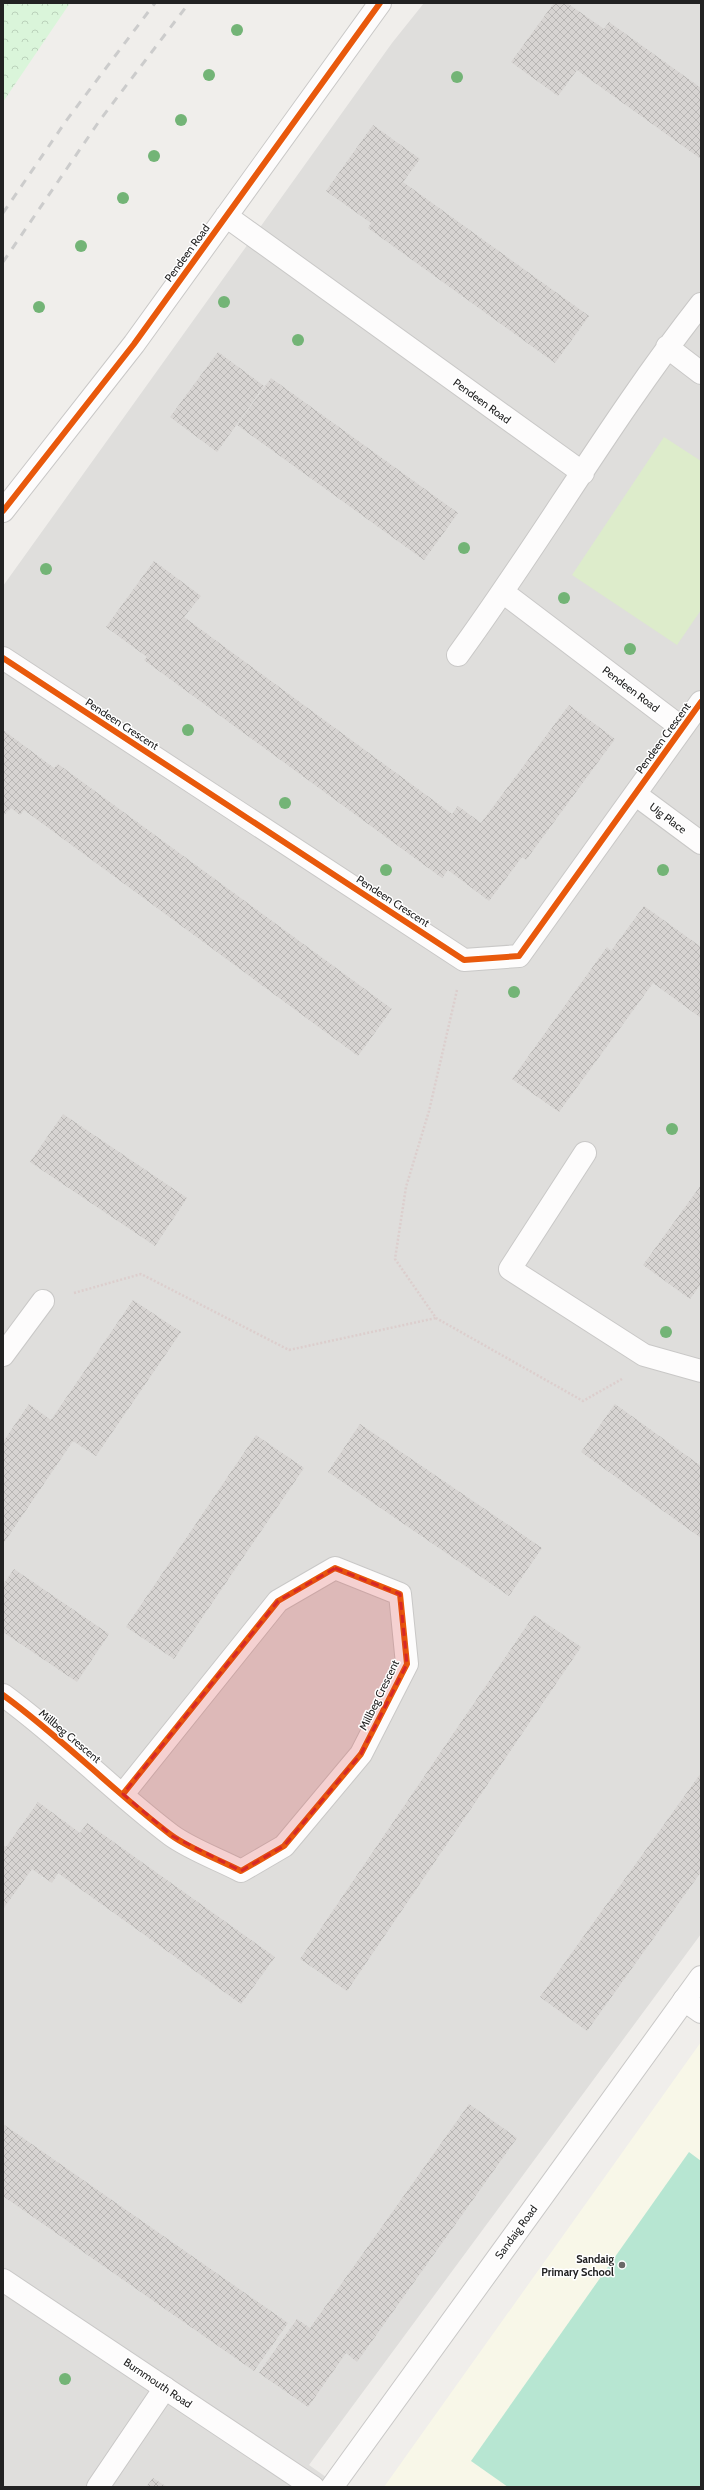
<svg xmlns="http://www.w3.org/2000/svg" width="704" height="2490" font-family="Cabin,sans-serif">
<defs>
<pattern id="park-crowns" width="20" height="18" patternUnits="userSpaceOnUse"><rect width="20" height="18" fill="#daf5da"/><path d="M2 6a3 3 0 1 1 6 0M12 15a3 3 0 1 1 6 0" fill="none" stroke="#bbd2bb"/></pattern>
<pattern id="building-cross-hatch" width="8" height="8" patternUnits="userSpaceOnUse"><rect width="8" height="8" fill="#d7d4d2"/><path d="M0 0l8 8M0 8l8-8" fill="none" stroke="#b8b6b4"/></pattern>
</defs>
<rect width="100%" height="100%" fill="#f0eeeb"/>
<path fill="#dfdedc" d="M424 3H701V1934L309 2465 340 2487H3V586L392 43Z"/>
<path fill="#f8f7e8" d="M701 2042V2487H384Z"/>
<path fill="#ddeccb" d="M664 437 701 461V610L677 645 572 575Z"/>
<path fill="url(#park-crowns)" d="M3 3H70L3 102Z"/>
<path fill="#b7e6d2" d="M689 2152 701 2161V2487H508L471 2461Z"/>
<path fill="url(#building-cross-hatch)" d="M554 3H567L604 29 609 22 701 88V159L577 70 558 96 511 62Z
M373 125 420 159 403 182 589 316 555 363 368 228 371 223 326 191Z
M218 352 264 386 217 452 170 417Z
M271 378 458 513 424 560 237 425Z
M154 561 201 596 184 617 452 814 458 806 481 823 569 705 615 739 526 860 522 857 489 901 448 870 442 878 144 660 147 657 106 627Z
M3 730 54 768 58 764 392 1009 358 1056 24 810 20 815 11 808 3 816Z
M644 906 701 947V1018L653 983 559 1112 512 1079 607 947 611 951Z
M63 1114 187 1198 155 1246 30 1162Z
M701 1185V1284L690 1299 643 1265Z
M133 1300 181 1332 96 1456 73 1441 3 1544V1442L29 1404 51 1420Z
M615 1404 701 1466V1538L581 1452Z
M360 1424 542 1548 509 1596 328 1472Z
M256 1435 304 1468 174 1659 126 1627Z
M14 1569 109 1634 77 1682 3 1632V1585Z
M534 1615 581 1647 347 1991 300 1959Z
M701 1773V1872L587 2031 540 1997Z
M38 1802 80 1833 87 1823 275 1957 241 2004 58 1873 52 1883 32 1869 3 1909V1845L6 1847Z
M469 2104 517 2138 357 2362 346 2353 308 2407 259 2373 297 2319 310 2328Z
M3 2124 288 2323 254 2371 3 2196Z
M153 2478 167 2487H146Z"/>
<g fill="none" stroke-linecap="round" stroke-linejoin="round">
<defs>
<path id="lane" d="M585 1153 510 1269 644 1355 701 1371
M684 2000 701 2012
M98 2487 165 2388"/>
<path id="street" d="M226 216 583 473
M667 347 701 373
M3 511 134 344 380 3
M504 593 682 728
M458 655C542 540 613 416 701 304
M3 658 464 960 519 956 701 702
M635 794 701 843
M3 1355 43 1301
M3 1695C62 1738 113 1791 171 1835 190 1849 220 1860 241 1871L284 1846 361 1754 407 1664 400 1594 335 1568 278 1601 123 1794
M3 2280 313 2487
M332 2487 701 1977"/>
</defs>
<use href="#lane" stroke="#c9c8c7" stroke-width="24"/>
<use href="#street" stroke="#c9c8c7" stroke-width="24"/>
<path stroke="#dccecd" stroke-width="2.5" stroke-dasharray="2 2" stroke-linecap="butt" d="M457 990 429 1111 406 1187 395 1259 436 1318 583 1401 622 1379
M74 1293 141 1274 289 1350 436 1318"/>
<use href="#lane" stroke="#fdfcfc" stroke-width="22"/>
<use href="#street" stroke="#fdfcfc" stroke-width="22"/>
<path stroke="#ccc" stroke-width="3" stroke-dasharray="8 8" stroke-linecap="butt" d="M3 213 66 121 155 3
M3 262 100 120 189 3"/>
<defs>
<path id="cycleway" d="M3 511 134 344 380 3
M3 658 464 960 519 956 701 702
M3 1695C62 1738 113 1791 171 1835 190 1849 220 1860 241 1871L284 1846 361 1754 407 1664 400 1594 335 1568 278 1601 123 1794"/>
</defs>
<use href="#cycleway" stroke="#fff" stroke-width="8"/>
<use href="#cycleway" stroke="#e8590c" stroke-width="6"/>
</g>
<g fill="#73b476">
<circle cx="237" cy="30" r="6"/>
<circle cx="209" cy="75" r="6"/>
<circle cx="457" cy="77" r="6"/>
<circle cx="181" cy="120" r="6"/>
<circle cx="154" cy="156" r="6"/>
<circle cx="123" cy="198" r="6"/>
<circle cx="81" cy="246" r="6"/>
<circle cx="224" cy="302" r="6"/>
<circle cx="39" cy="307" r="6"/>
<circle cx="298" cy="340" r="6"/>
<circle cx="464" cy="548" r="6"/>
<circle cx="46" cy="569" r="6"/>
<circle cx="564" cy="598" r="6"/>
<circle cx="630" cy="649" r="6"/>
<circle cx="188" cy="730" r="6"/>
<circle cx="285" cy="803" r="6"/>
<circle cx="386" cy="870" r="6"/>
<circle cx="663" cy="870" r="6"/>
<circle cx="514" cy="992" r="6"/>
<circle cx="672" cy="1129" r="6"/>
<circle cx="666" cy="1332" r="6"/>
<circle cx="65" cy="2379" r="6"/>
</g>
<path fill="#d62828" fill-opacity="0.2" stroke="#d62828" stroke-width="3" stroke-dasharray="8 5" stroke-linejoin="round" d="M335 1568 400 1594 407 1664 361 1754 284 1846 241 1871 172 1836 123 1794 278 1601Z"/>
<circle fill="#6a6968" stroke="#fff" stroke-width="1.5" cx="622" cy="2265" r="4"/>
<g text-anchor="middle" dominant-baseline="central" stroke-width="3" stroke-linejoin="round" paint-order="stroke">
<g font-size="11" fill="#222" stroke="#fff">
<text transform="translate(187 253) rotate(-54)">Pendeen Road</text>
<text transform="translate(482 401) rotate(36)">Pendeen Road</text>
<text transform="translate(631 689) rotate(37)">Pendeen Road</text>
<text transform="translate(122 724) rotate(33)">Pendeen Crescent</text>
<text transform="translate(663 738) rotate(-54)">Pendeen Crescent</text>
<text transform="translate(668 818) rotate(37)">Uig Place</text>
<text transform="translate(393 901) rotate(33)">Pendeen Crescent</text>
<text transform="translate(379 1695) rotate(-64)">Millbeg Crescent</text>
<text transform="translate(70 1736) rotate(40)">Millbeg Crescent</text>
<text transform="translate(516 2232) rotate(-54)">Sandaig Road</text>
<text transform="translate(158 2383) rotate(34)">Burnmouth Road</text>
</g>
<g font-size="11" font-weight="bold" fill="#222" stroke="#fff" text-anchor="end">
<text x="614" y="2259">Sandaig<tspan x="614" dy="13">Primary School</tspan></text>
</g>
</g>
<rect width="704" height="2490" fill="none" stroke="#222222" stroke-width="8"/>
</svg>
